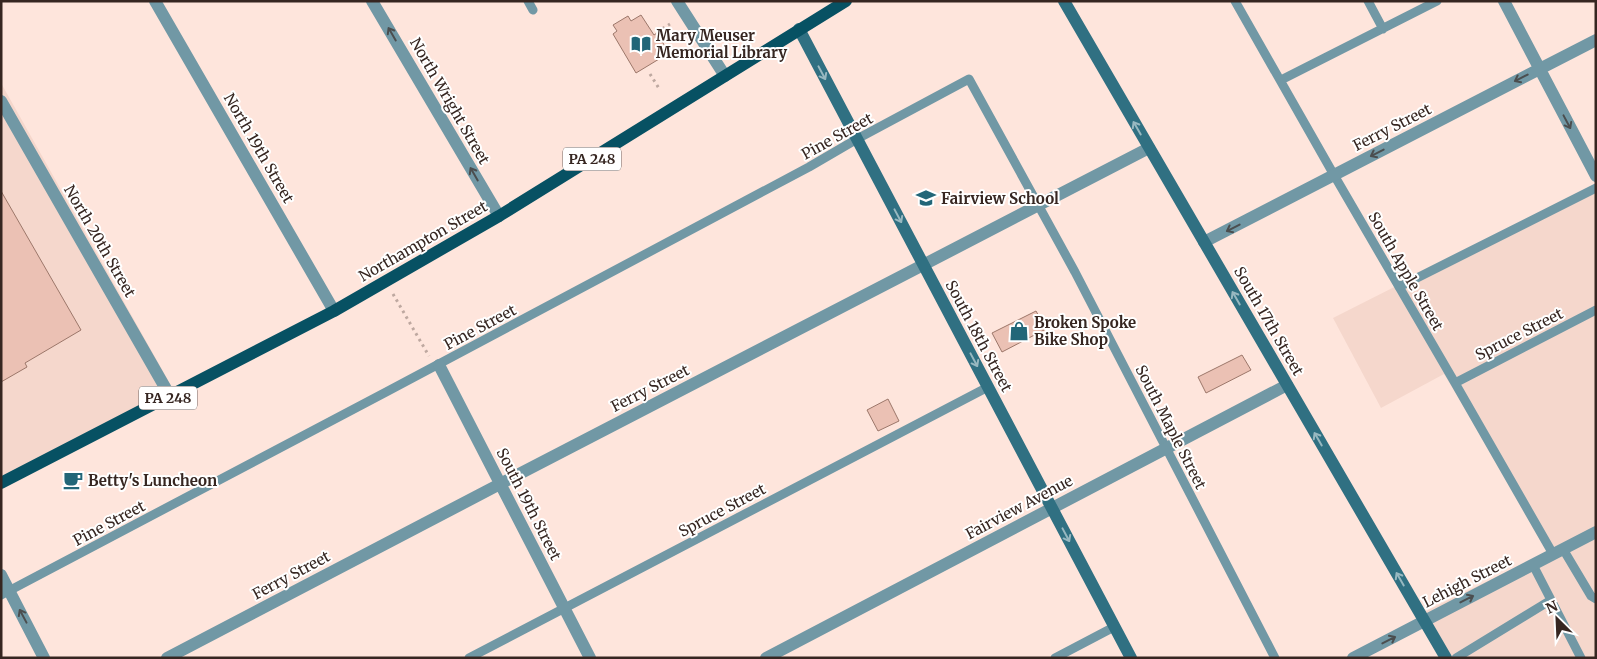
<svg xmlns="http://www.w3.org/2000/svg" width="1597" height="659" font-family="Merriweather,serif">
<rect width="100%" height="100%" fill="#fee5dc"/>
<path fill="#f5d7cc" d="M1 83 173 389 1 483Z
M1596 185V658H1443L1418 615 1551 550 1444 374 1381 408 1333 318Z"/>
<path fill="#ebc1b4" stroke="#9c776a" d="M641 15 654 35 657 33 669 53 636 73 613 34 617 31 613 25 628 16 631 21Z
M1 191 81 330 25 363 27 367 1 382Z
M1036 311 1046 329 1002 352 992 333Z
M1242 355 1251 370 1206 393 1198 377Z
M888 399 899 421 878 431 867 410Z"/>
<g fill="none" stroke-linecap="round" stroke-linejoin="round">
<path stroke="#bea8a0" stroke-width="3" stroke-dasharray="2.5 4" stroke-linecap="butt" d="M657 32 670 24
M650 74 660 90
M393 294 429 356"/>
<path stroke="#7198a5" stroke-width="9" d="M528 1 533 10
M1235 1 1334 175 1455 383 1553 554
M1368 1 1383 29
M1281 80 1437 1
M1399 287 1596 188
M1455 383 1596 310
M1563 549 1591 596 1596 599
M1533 565 1581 658
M1 595 388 391 809 167 857 139 969 79 1075 272 1275 658
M469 658 988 387
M1055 658 1114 627
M1456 658 1551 600"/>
<path stroke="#7198a5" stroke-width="12" d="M155 1 334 311
M372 1 499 216
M677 1 725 76
M1504 1 1596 176
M1 101 170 396
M1204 242 1596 40
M439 365 590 658
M1 575 44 658
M167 658 500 484 1149 148
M766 658 1287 385
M1353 658 1596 532"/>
<path stroke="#307082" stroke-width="12" d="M1064 1 1446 658
M799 29 1131 658"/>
<path stroke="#075163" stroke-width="12" d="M1 483 334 311 499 216 846 1"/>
</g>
<defs><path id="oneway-shaft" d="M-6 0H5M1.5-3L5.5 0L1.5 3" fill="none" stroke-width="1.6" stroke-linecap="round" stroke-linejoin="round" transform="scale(1.25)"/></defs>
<g stroke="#4b4e4f">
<use href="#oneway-shaft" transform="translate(392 34) rotate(-120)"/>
<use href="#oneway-shaft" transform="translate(1521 78) rotate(153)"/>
<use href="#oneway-shaft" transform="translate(1567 122) rotate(62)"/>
<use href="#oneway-shaft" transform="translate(1377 153) rotate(153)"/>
<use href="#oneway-shaft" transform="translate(474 174) rotate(-120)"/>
<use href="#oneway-shaft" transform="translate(1233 228) rotate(153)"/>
<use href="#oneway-shaft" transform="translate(1467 599) rotate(-27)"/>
<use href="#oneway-shaft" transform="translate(23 616) rotate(-118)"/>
<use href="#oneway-shaft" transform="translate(1389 640) rotate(-27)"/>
</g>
<g stroke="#98b8c0">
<use href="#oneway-shaft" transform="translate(822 73) rotate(62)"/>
<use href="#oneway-shaft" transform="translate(1137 128) rotate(-120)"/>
<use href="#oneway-shaft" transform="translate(898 216) rotate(62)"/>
<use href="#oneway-shaft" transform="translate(1236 298) rotate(-120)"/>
<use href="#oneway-shaft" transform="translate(974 360) rotate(62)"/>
<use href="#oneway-shaft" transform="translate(1318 439) rotate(-120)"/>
<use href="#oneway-shaft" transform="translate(1066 535) rotate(62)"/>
<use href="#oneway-shaft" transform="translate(1400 579) rotate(-120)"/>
</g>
<defs>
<symbol id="library-bare" viewBox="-9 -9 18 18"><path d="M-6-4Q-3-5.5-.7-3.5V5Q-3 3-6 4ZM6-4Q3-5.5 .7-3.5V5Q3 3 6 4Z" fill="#226678" stroke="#fff" stroke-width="2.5" paint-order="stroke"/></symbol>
<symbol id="school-bare" viewBox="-9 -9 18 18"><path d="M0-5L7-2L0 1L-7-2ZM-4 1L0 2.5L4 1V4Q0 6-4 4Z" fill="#226678" stroke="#fff" stroke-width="2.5" paint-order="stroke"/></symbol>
<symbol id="shop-bare" viewBox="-9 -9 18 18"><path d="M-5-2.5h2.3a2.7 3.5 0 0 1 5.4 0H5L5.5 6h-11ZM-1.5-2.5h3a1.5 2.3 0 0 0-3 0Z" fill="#226678" stroke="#fff" stroke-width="2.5" paint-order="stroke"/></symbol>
<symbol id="cafe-bare" viewBox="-9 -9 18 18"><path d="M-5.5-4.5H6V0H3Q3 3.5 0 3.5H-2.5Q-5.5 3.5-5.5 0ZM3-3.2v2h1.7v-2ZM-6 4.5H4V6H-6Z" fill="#226678" stroke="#fff" stroke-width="2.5" paint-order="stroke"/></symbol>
</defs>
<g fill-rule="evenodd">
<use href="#library-bare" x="627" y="30" width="28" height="28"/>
<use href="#school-bare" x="912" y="184" width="28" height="28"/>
<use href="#shop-bare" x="1005" y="317" width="28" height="28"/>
<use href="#cafe-bare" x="59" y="466" width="28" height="28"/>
</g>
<g text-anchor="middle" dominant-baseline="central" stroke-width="4" stroke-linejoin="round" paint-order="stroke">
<g fill="#fff" stroke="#726764" stroke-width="1">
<rect x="563" y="147.5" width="58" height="23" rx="4"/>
<rect x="139" y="386.5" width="58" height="23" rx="4"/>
</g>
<g font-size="14" font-weight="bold" fill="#362621">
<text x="592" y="159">PA 248</text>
<text x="168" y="398">PA 248</text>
</g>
<g font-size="15" font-weight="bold" fill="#362621" stroke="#fff" text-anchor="start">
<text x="656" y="35">Mary Meuser<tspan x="656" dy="17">Memorial Library</tspan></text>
<text x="941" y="198">Fairview School</text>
<text x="1034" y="322">Broken Spoke<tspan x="1034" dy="17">Bike Shop</tspan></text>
<text x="88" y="480">Betty's Luncheon</text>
</g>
<g font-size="15" fill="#362621" stroke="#fff">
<text transform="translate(450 101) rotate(60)">North Wright Street</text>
<text transform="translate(1392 127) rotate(-27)">Ferry Street</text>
<text transform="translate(837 136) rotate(-29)">Pine Street</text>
<text transform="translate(259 148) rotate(60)">North 19th Street</text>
<text transform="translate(100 241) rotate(60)">North 20th Street</text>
<text transform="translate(423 241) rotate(-30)">Northampton Street</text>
<text transform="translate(1406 271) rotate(60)">South Apple Street</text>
<text transform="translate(1269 321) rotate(60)">South 17th Street</text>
<text transform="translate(480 327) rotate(-28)">Pine Street</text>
<text transform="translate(1519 334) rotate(-27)">Spruce Street</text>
<text transform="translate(979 336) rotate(62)">South 18th Street</text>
<text transform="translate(650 388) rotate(-27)">Ferry Street</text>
<text transform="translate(1171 427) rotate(63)">South Maple Street</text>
<text transform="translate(529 504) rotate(63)">South 19th Street</text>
<text transform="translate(1019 507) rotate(-28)">Fairview Avenue</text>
<text transform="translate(722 510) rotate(-28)">Spruce Street</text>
<text transform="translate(109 523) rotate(-28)">Pine Street</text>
<text transform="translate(291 575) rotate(-28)">Ferry Street</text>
<text transform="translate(1467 581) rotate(-27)">Lehigh Street</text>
</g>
</g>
<rect width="1597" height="659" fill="none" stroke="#362621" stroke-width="5"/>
<g transform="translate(1557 619) rotate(336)" stroke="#ffffff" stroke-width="4" paint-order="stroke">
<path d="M0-4L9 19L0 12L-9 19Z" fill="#362621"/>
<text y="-8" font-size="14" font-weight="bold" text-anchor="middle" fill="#362621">N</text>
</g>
</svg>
